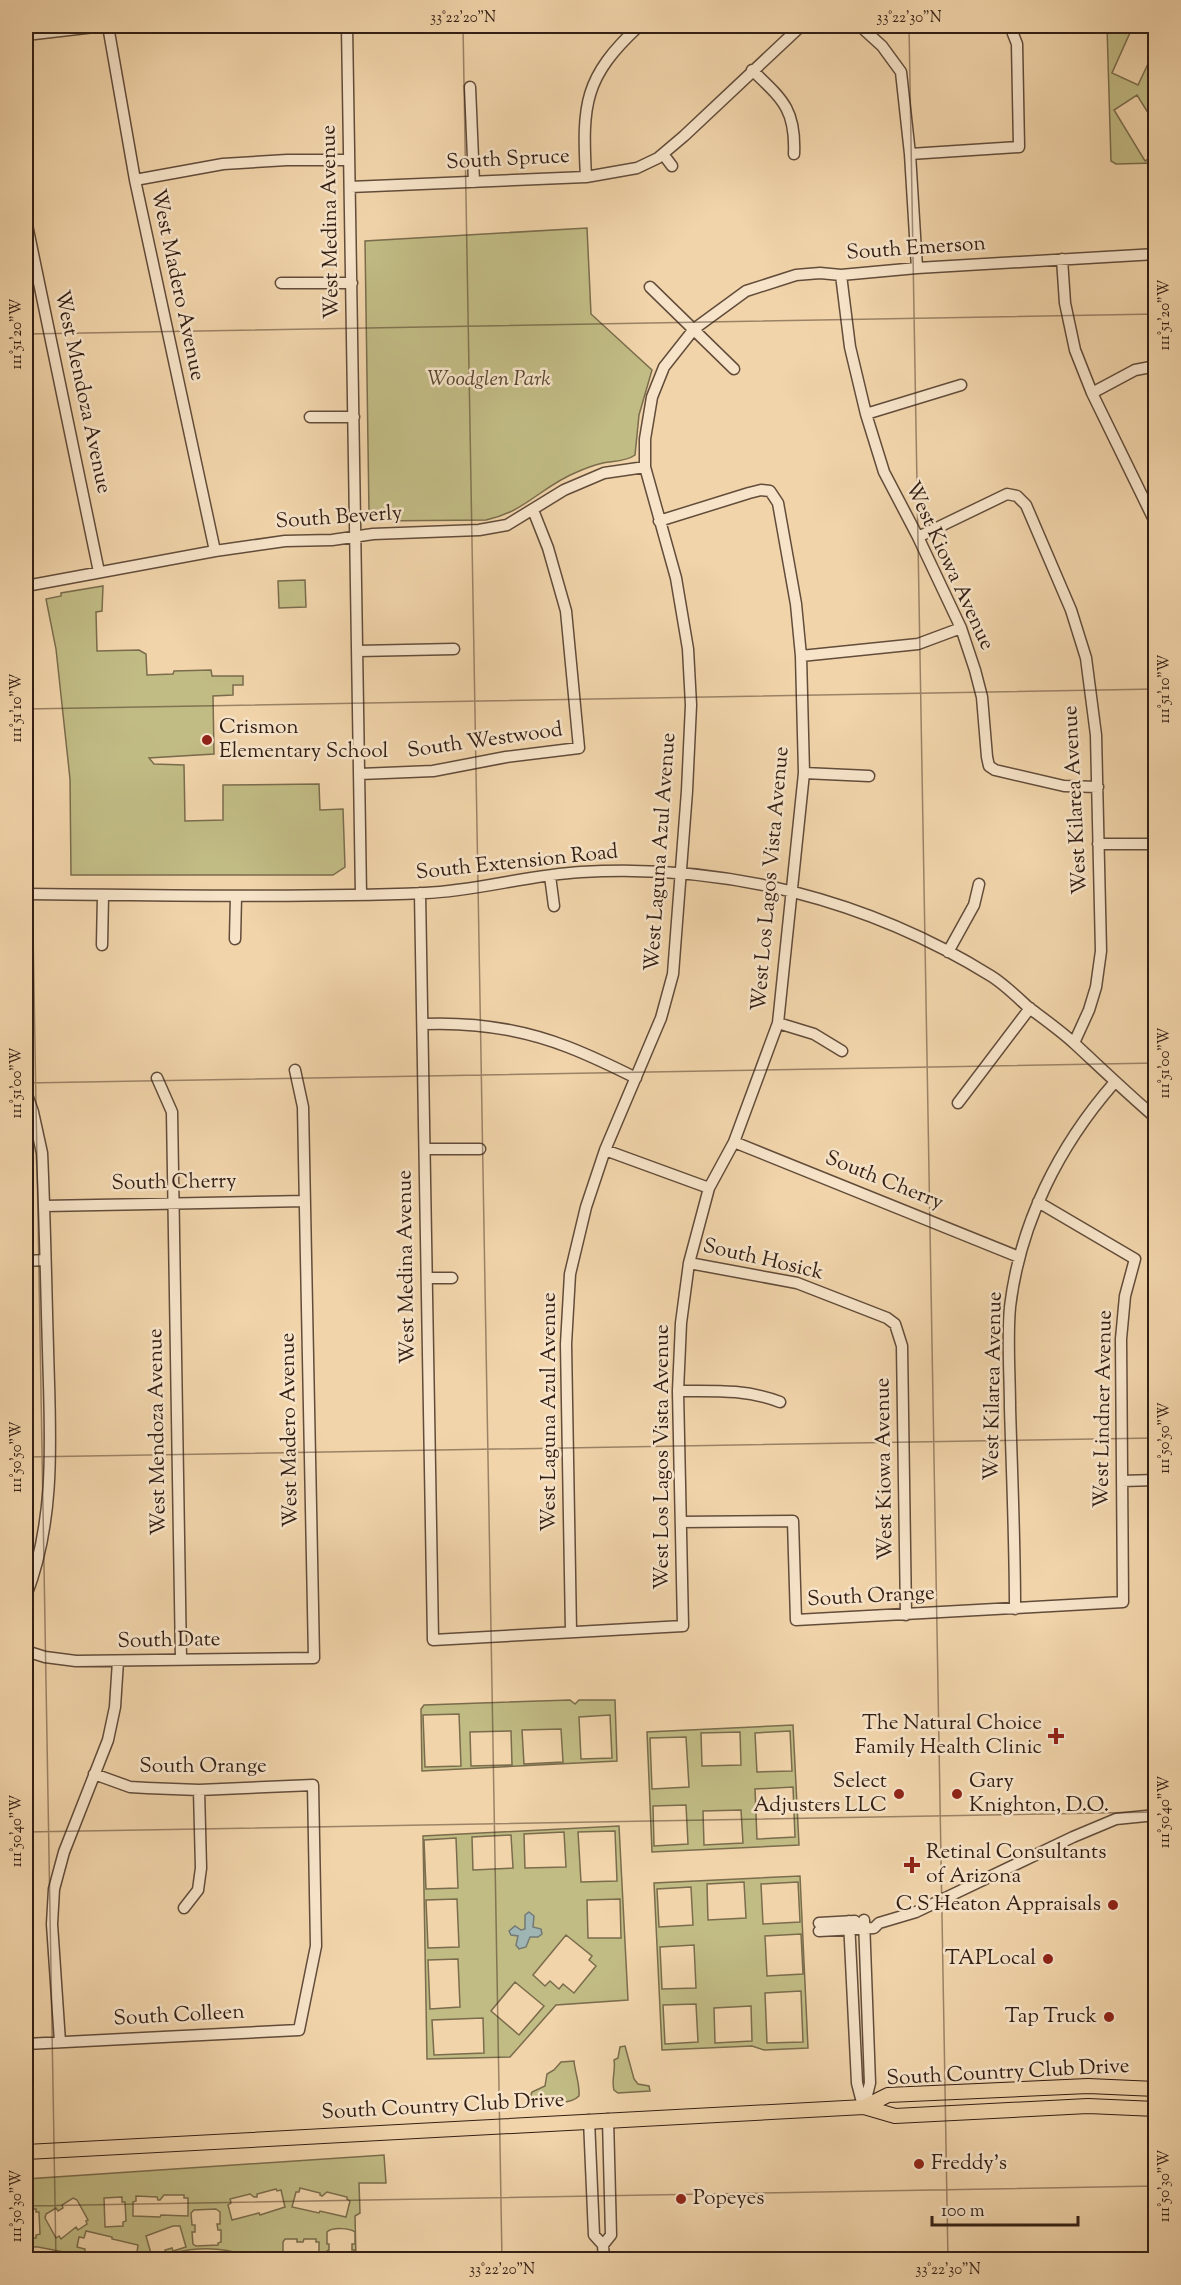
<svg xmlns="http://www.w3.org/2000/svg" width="1181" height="2285" font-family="'Sorts Mill Goudy',serif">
<rect width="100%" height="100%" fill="#f1d4aa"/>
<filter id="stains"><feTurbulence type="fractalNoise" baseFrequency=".00333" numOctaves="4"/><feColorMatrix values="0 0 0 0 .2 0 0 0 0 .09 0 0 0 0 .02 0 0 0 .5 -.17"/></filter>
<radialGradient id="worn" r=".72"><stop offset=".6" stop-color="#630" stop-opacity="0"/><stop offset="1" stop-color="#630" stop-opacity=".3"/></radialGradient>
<path fill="#c1bb84" stroke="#7a6c4c" stroke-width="1.5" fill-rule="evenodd" d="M1107 26H1133L1112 73 1138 85 1155 49V124L1137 95 1114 110 1145 161 1155 155V163L1116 164 1111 161Z
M587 228 591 314 652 370 639 415 635 455C626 462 610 461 599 464 591 466 584 469 577 472 542 486 525 512 486 520L373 521 369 513 365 241Z
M305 580 306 607 279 608 278 581Z
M103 586 102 611 96 612 97 651 139 650 146 654 147 675 173 674 174 671 211 670 212 676H243V685H233V695L213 696 214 754 149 758 154 764 184 765 185 821 223 820V785L319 784 320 810 343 809 345 867 333 875H71L70 779 56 649 46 599 61 596V593Z
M570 1700 575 1704 579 1700H615L617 1761 422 1771 421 1709 424 1705ZM459 1714 461 1766 425 1767 423 1715ZM610 1715 612 1758 581 1759 579 1717ZM561 1729 563 1762 524 1764 522 1730ZM511 1731 512 1765 471 1766 470 1732Z
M793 1725 799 1845 652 1852 647 1732ZM790 1731 792 1771 757 1772 755 1733ZM740 1732 741 1765 702 1766 701 1733ZM686 1737 689 1787 652 1789 650 1738ZM793 1787 795 1837 757 1839 755 1789ZM686 1805 688 1844 654 1846 653 1806ZM741 1810 743 1843 704 1845 703 1811Z
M619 1826 628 2000 556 2005 510 2057 427 2059 423 1836ZM615 1831 617 1881 581 1882 578 1832ZM564 1832 566 1867 525 1868 524 1834ZM511 1835 513 1868 473 1870 472 1837ZM456 1838 458 1888 426 1889 424 1840ZM457 1899 459 1947 428 1948 426 1900ZM620 1899 621 1938H588L587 1900ZM566 1935 592 1956 589 1960 596 1966 574 1993 563 1984 559 1989 550 1981 545 1986 533 1975ZM458 1959 460 2007 430 2009 428 1960ZM515 1982 544 2006 519 2035 491 2011ZM483 2018 484 2053 434 2055 432 2020Z
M800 1876 808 2048 764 2050 752 2046 662 2050 654 1883ZM744 1882 746 1918 708 1920 707 1884ZM798 1882 800 1922 763 1924 761 1884ZM691 1887 693 1925 659 1927 657 1889ZM801 1934 803 1974 767 1976 765 1936ZM694 1945 696 1988 662 1989 660 1947ZM801 1991 803 2042 767 2043 765 1993ZM696 2004 698 2042 665 2044 663 2005ZM751 2006 752 2041 715 2043 714 2008Z
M625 2046 634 2079 638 2084 649 2086 650 2091 618 2093 614 2090C611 2080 616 2070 614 2060L618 2058 620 2047Z
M574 2061C575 2073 580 2084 579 2096 568 2107 544 2101 529 2100L532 2092 545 2086 547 2074 554 2070 561 2062Z
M384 2155 386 2183H359L360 2213 355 2216 356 2259 355 2250H352V2244H355V2232C350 2228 332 2227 327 2232V2244H329V2250L327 2251V2259H319V2242H316V2239H304L303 2242H297V2239H285L283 2242V2260L256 2259H254V2256L248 2253 247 2256C223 2247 197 2247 173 2253 159 2257 150 2260 136 2259L138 2245 112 2239V2237L86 2231 84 2238 79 2237 77 2247 85 2249V2252L105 2256 106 2253H109L111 2259H100L38 2247H26V2238H36V2235L40 2234 39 2212H36V2209H26V2179ZM300 2188 320 2193V2195L322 2196 327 2192 347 2197V2199L350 2201 346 2217 320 2211 319 2213 292 2207 296 2192H299ZM276 2189 277 2191 281 2190 285 2207 260 2215 259 2213 232 2220 228 2205 231 2203 230 2199 250 2194 254 2197H257V2194ZM164 2195H184V2198H188V2216L161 2215 160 2217 133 2216V2202L136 2201V2196L157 2197 158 2200H160ZM122 2197V2202H125L126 2221 123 2222V2226L105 2227 104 2198ZM73 2198 77 2200 88 2220 86 2221 87 2224 78 2230 76 2227 61 2239 59 2236 56 2238 45 2218 46 2214 56 2208 58 2211 63 2208 62 2205ZM216 2209 220 2212V2224H217L218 2230H221V2242L218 2243V2245L196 2246 193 2244 192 2232H195V2225H192L191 2213 194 2210ZM173 2226H180L186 2247 173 2251 172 2248 165 2250V2253L152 2257 146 2236Z"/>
<path fill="#9fb5b4" stroke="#737974" stroke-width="1.5" d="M529 1912 534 1916 533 1927 541 1929 542 1934 538 1937H530L526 1947 519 1949 516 1945 518 1936 511 1935 509 1931 515 1926 521 1930 525 1929V1915Z"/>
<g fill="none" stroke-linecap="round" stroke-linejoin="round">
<defs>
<path id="minor" d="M108 26 135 180 215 551
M347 26 361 895
M860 26 882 46 901 72 910 154 917 268
M26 35 103 26
M752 70C782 99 796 109 794 154
M470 87 474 182
M663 154 672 166
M910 154 1019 147 1017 44 1010 26
M586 177C582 104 584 77 639 26
M135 180 223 164 287 160H349
M350 187 586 177 637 168 658 158 684 136 801 26
M26 220 99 572
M1062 259 1065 303 1075 350 1092 393 1156 524
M841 275 850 347 866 414 884 472 918 537 961 628 975 670 982 697 987 757 989 766 995 770 1064 786 1098 787
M281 283H352
M650 287 734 369
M1092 393 1135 370 1156 366
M866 414 961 385
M310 417H354
M918 537 1007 494 1017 496 1026 505 1071 610 1086 658 1096 735 1101 951 1096 987 1089 1010 1074 1043
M26 586 215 551 285 541 332 540 373 534 479 530 507 525 564 490 604 473 645 467
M358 651 454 649
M801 656 918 644 961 628
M804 773 869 776
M360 774 433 771 506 757 579 748 566 611 548 548 533 510
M1098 844H1156
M550 876 554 906
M420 893 433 1640 683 1626 678 1391 681 1323 689 1263 709 1188 734 1142 778 1023 804 773 801 656 796 604 778 503 770 491 761 490 749 493 659 521
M26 894C159 895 292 898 425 893 477 891 528 875 581 872 724 863 869 900 991 976 1004 984 1016 996 1028 1007 1044 1019 1061 1031 1075 1044 1102 1069 1128 1094 1156 1118
M235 939 236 896
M102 945 103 895
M948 952 974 905 979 884
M778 1023 814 1034 842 1051
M423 1024C472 1022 522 1029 568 1047 591 1056 614 1067 636 1078
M157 1078 172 1112 181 1660
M26 1092 33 1112 42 1153C45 1218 46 1283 48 1349 50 1432 57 1517 26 1596
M958 1103 1030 1008
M734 1142 1019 1257
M425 1149H480
M605 1150 709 1188
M44 1206 305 1201
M26 1261 45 1260
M689 1263 797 1283 887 1318 895 1324 902 1346 906 1615
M427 1278H452
M678 1391C713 1391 747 1389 780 1402
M1122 1481 1156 1480
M681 1522 793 1521 796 1620 1123 1602 1121 1339 1125 1296 1135 1259 1038 1202
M1015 1609C1015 1542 1012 1475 1010 1408 1010 1375 1007 1340 1010 1307 1020 1223 1059 1146 1114 1083
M571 1632 566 1344 570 1274 586 1207 605 1150 661 1018 673 974 687 791 691 705 688 649 676 578 645 467V439L652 397 664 367 694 329 746 291 796 275 820 273 841 275 917 268 1156 254
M26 1651 45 1657 76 1661 314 1658 303 1107 295 1070
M184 1908 198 1890 201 1868 199 1790
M849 1921 857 2083 863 2106
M819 1923 855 1921
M819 1931 874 1928 879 1923 916 1912 1073 1837 1116 1819 1156 1815
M60 2042 52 1924 54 1889 64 1852 108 1740 115 1707 118 1661
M26 2044 299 2030 316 1946 313 1785 199 1790 147 1788 130 1787 94 1774
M864 2107 870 2083 864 1920
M589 2120 594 2235 603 2245 604 2260
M603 2245 611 2235 608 2119"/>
<path id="major" d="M864 2107 888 2095 1088 2086 1156 2089
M26 2152 864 2107 895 2116 1088 2106 1156 2109"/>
</defs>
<use href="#minor" stroke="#624c3a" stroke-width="13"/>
<use href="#major" stroke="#321e14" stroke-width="16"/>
<use href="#minor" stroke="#f6e3c8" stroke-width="10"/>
<use href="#major" stroke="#f1d4aa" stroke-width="14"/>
</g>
<path fill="none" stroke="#321e14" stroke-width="1.5" stroke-opacity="0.45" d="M463 26 502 2260M909 26 948 2260M26 334 1156 314M26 525 56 2260M26 709 1156 689M26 1083 1156 1063M26 1457 1156 1438M26 1832 1156 1812M26 2206 1156 2186"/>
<g fill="#8f2418" stroke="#f6e3c8" stroke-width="2">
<circle cx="207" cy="740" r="6"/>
<path d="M1053 1727h6v6h6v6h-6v6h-6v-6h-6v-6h6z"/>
<circle cx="899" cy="1794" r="6"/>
<circle cx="957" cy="1794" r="6"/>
<path d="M909 1856h6v6h6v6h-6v6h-6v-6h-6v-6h6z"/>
<circle cx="1113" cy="1905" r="6"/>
<circle cx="1048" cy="1959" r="6"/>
<circle cx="1109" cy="2017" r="6"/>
<circle cx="919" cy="2164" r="6"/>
<circle cx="681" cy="2199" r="6"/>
</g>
<g text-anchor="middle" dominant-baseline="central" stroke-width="5" stroke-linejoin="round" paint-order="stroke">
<g font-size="21" fill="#321e14" stroke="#f6e3c8">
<text transform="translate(508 160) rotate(-3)">South Spruce</text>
<text transform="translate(331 222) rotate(-91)">West Medina Avenue</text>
<text transform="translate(916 249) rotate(-4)">South Emerson</text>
<text transform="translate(177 285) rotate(78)">West Madero Avenue</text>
<text transform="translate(82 392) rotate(78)">West Mendoza Avenue</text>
<text transform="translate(339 518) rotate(-4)">South Beverly</text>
<text transform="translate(949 566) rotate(65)">West Kiowa Avenue</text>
<text transform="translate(485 741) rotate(-8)">South Westwood</text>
<text transform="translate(1076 800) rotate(-93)">West Kilarea Avenue</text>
<text transform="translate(661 852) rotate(-86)">West Laguna Azul Avenue</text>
<text transform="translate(517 863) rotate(-6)">South Extension Road</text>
<text transform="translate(771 879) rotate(-85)">West Los Lagos Vista Avenue</text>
<text transform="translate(884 1181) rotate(22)">South Cherry</text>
<text transform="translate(174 1183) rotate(-1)">South Cherry</text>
<text transform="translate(763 1260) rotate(13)">South Hosick</text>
<text transform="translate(407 1267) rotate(-91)">West Medina Avenue</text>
<text transform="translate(994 1386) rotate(-89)">West Kilarea Avenue</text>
<text transform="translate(1104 1409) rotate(-89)">West Lindner Avenue</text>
<text transform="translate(550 1412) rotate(-90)">West Laguna Azul Avenue</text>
<text transform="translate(290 1430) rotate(-91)">West Madero Avenue</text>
<text transform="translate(158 1432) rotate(-91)">West Mendoza Avenue</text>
<text transform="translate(663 1457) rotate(-90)">West Los Lagos Vista Avenue</text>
<text transform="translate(885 1469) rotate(-91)">West Kiowa Avenue</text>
<text transform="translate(871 1597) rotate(-3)">South Orange</text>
<text transform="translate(169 1641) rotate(-1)">South Date</text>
<text x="203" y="1767">South Orange</text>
<text transform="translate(179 2016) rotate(-3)">South Colleen</text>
<text transform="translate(1008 2073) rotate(-3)">South Country Club Drive</text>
<text transform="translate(443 2107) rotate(-3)">South Country Club Drive</text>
</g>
<g font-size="21" font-style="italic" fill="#564530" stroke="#f6e3c8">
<text x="489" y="380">Woodglen Park</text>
</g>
<g font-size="21" fill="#321e14" stroke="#f6e3c8" text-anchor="start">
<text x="219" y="728">Crismon<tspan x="219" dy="24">Elementary School</tspan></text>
<text x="1042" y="1724" text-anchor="end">The Natural Choice<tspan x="1042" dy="24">Family Health Clinic</tspan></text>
<text x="887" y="1782" text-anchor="end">Select<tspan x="887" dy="24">Adjusters LLC</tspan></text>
<text x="969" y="1782">Gary<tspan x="969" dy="24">Knighton, D.O.</tspan></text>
<text x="926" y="1853">Retinal Consultants<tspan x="926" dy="24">of Arizona</tspan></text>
<text x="1101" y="1905" text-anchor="end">C S Heaton Appraisals</text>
<text x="1036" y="1959" text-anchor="end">TAPLocal</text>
<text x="1097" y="2017" text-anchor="end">Tap Truck</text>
<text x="931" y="2164">Freddy's</text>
<text x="693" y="2199">Popeyes</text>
</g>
</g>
<rect width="1181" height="2285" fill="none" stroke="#f1d4aa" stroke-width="66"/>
<path d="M932 2216v9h146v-9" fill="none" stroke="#321e14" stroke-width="3"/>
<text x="941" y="2216" font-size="18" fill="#321e14" stroke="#f6e3c8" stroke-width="4.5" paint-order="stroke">100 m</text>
<rect x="33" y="33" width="1115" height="2219" fill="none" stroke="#321e14" stroke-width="2"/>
<g font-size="15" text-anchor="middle" fill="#321e14">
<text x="463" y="22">33°22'20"N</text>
<text x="909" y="22">33°22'30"N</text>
<text transform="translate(1164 315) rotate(-90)" y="5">111°51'20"W</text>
<text transform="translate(16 334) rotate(-90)" y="5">111°51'20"W</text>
<text transform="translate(1164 689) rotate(-90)" y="5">111°51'10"W</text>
<text transform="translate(16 708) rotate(-90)" y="5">111°51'10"W</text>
<text transform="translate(1164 1063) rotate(-90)" y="5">111°51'00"W</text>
<text transform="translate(16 1083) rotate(-90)" y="5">111°51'00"W</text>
<text transform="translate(1164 1438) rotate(-90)" y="5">111°50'50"W</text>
<text transform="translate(16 1457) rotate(-90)" y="5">111°50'50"W</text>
<text transform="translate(1164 1812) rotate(-90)" y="5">111°50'40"W</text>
<text transform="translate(16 1831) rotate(-90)" y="5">111°50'40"W</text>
<text transform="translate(1164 2186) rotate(-90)" y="5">111°50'30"W</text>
<text transform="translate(16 2206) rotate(-90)" y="5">111°50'30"W</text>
<text x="502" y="2274">33°22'20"N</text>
<text x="948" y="2274">33°22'30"N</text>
</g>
<rect width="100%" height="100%" filter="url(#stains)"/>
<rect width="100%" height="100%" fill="url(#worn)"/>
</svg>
